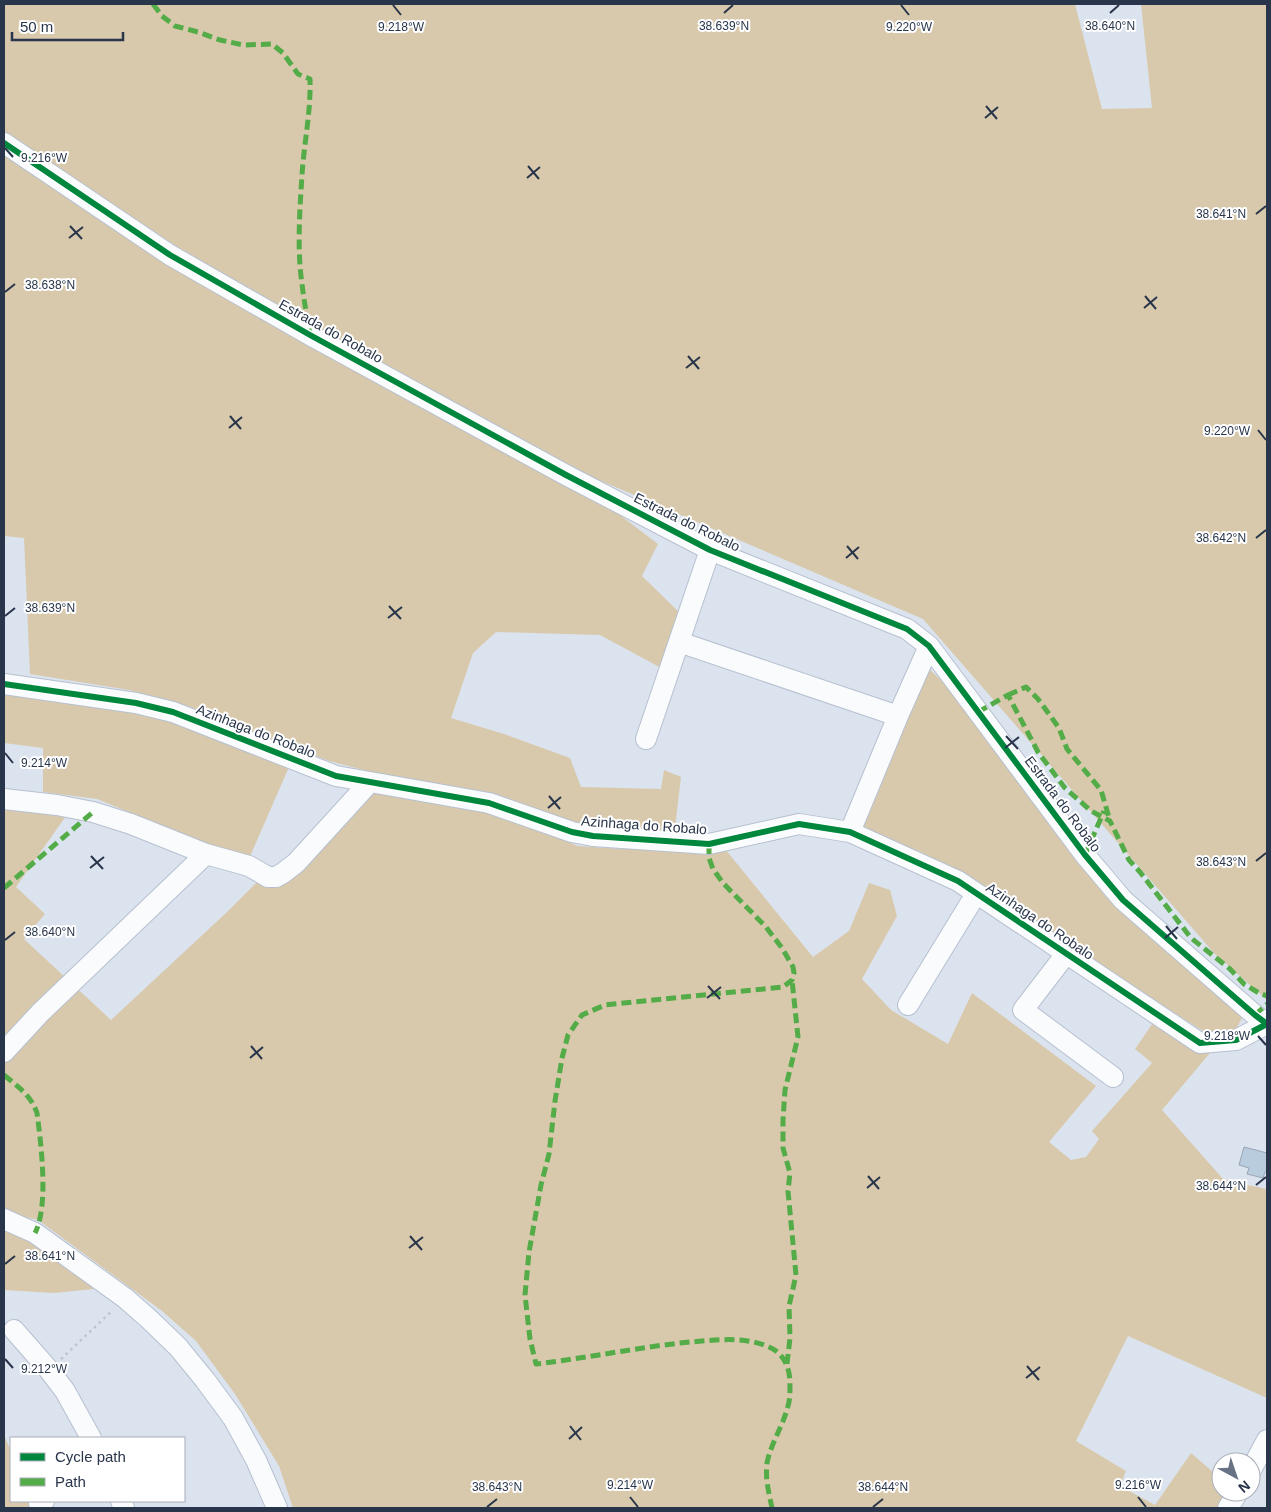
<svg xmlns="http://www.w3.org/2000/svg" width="1271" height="1512" font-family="Arial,sans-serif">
<rect width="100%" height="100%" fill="#dbe3ef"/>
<path fill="#d9c9ac" d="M4 4H1075L1102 109 1152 108 1141 4H1267V1000L1214 953 923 619 578 471 595 496 658 544 642 576 681 614 663 669 600 635 496 632 473 653 451 718 504 734 570 758 581 787 661 789 664 770 681 777 674 837 595 831 490 793 414 783 329 761 190 707 129 690 30 674 24 538 4 536V153L132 241 4 148Z
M924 664 970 708 1105 896 1243 1016 1235 1031H1203L921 852 859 829Z
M4 692 141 711 198 729 289 767 248 861 97 799 43 792V748L4 743Z
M376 791 493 811 578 846 620 849H725L813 957 849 931 869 883 890 890 897 916 862 979 891 1010 948 1044 972 993 1096 1086 1049 1142 1071 1160 1086 1157 1099 1139 1092 1131 1152 1063 1135 1049 1155 1020 1215 1047 1162 1110 1224 1180 1267 1189V1398L1128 1336 1076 1441 1126 1471 1120 1486 1155 1505 1191 1453 1221 1479V1492H1228L1217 1508H293L279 1466 235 1394 196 1341 162 1311 38 1220 4 1212V808L66 816 16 887 45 914 24 939 111 1020 226 913 259 880 322 845Z
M4 1226 45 1246 94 1289 54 1293 4 1290Z
M4 1435 11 1451V1501H35L38 1508H4Z"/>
<path fill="#b9ccdd" stroke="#98a6b3" d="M1244 1147 1267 1153V1172H1265L1263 1178 1247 1174 1249 1168 1239 1165Z"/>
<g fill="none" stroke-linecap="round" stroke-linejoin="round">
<defs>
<path id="minor" d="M4 143 170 255 310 335 566 475 710 550 907 629 929 646 1085 855 1123 900 1255 1015 1267 1024
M679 642 898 716
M4 684 136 703 173 712 336 776 489 803 572 832 593 836 709 844 799 824 850 832 958 881 1200 1043 1236 1040 1267 1024
M646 739 710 550
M4 799 57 805 93 812 131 824 206 854 249 866 268 877H276L283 873 296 863 369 783
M850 832 898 716 929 646
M1066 954 1023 1010 1113 1077
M908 1005 976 894
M4 1052 40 1013 206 854
M4 1219 35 1233 125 1298 149 1319 178 1347 205 1380 233 1418 256 1460 277 1508
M14 1330 49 1370 65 1391 91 1438
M1251 1470 1267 1440
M121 1501 124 1508
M39 1503 44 1501
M1228 1508 1238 1492"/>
</defs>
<use href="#minor" stroke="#b6c0cf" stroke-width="22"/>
<path stroke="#c1c5ca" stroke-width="2.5" stroke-dasharray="2.5 4" stroke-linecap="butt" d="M61 1359 113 1310"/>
<use href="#minor" stroke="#fafbfd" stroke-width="20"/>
<path stroke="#53ac47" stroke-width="5" stroke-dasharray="10 5" stroke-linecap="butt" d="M153 4 162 16 175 26 198 32 220 40 243 45 272 44 283 53 298 74 310 79C311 112 304 143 302 175 300 205 298 236 300 266 302 289 306 312 310 335
M1008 695 1026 687 1038 699 1049 714 1059 728 1067 749 1101 790 1110 821
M978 712 1008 695 1038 752 1065 788 1091 811 1110 821 1129 860 1140 872 1191 938 1230 969 1244 984 1259 993 1267 996
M709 844V858L713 869 723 883 766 927 782 948 793 967 794 973 792 980 783 987 605 1005 582 1015 568 1035 562 1058 555 1101 549 1154 541 1185 529 1252 525 1295 530 1339 536 1364C588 1358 639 1347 690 1342 716 1340 745 1336 769 1347 784 1353 790 1368 790 1384 790 1391 790 1400 788 1406 783 1426 771 1443 767 1463 765 1479 769 1493 772 1508
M1085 855 1104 811
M4 888 93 812
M1255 1015 1267 1004
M4 1075C17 1086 31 1095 37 1113 41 1143 49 1206 35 1233
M787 1364 790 1338 789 1306 796 1275 788 1191 790 1173 783 1148V1120L785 1090 798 1037 792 980"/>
<defs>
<path id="cycleway" d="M4 143 170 255 310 335 566 475 710 550 907 629 929 646 1085 855 1123 900 1255 1015 1267 1024
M4 684 136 703 173 712 336 776 489 803 572 832 593 836 709 844 799 824 850 832 958 881 1200 1043 1236 1040 1267 1024"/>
</defs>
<use href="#cycleway" stroke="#fff" stroke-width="9"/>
<use href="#cycleway" stroke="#00873e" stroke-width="6"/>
</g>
<path fill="none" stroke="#28354a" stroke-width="2" d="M393 5 401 15M901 5 909 15M724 13 733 5M1110 13 1119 5M986 106 997 119M985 118 998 107M5 148 13 157M528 166 539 179M527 178 540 167M1256 214 1266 206M70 226 82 239M69 238 83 227M5 292 15 284M1145 296 1156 309M1144 308 1157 297M688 356 699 369M686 368 700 357M230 416 241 429M229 428 242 417M1258 430 1266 440M1256 538 1266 530M847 546 858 559M846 558 859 547M389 606 401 619M5 616 15 608M388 618 402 607M1006 736 1018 749M1005 748 1019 737M5 753 13 763M549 796 560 809M548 808 561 797M91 856 103 869M1256 861 1266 853M90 868 104 857M1166 926 1177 939M1165 938 1178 927M5 940 15 932M708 986 720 999M707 998 721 987M1258 1036 1266 1045M251 1046 262 1059M250 1058 263 1047M868 1176 879 1189M1256 1185 1266 1177M867 1188 880 1177M410 1236 422 1250M409 1248 423 1237M5 1264 15 1256M5 1359 13 1368M1027 1366 1039 1380M1026 1378 1040 1367M570 1426 581 1440M569 1439 582 1427M630 1497 638 1507M1138 1497 1146 1507M487 1507 497 1499M873 1507 883 1499"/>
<g text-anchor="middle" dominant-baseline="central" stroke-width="4" stroke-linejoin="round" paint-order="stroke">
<g font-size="14" fill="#28354a" stroke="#fff">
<text transform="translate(331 331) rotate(29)">Estrada do Robalo</text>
<text transform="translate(687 522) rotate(26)">Estrada do Robalo</text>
<text transform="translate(256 731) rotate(21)">Azinhaga do Robalo</text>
<text transform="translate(1063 804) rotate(53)">Estrada do Robalo</text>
<text transform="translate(644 825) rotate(4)">Azinhaga do Robalo</text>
<text transform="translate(1040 921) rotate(34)">Azinhaga do Robalo</text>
</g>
</g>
<g font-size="12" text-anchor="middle" fill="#28354a" stroke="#fff" stroke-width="4" stroke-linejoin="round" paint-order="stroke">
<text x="1110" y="30">38.640°N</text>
<text x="724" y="30">38.639°N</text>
<text x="401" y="31">9.218°W</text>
<text x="909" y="31">9.220°W</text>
<text x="44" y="162">9.216°W</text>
<text x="1221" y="218">38.641°N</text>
<text x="50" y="289">38.638°N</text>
<text x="1227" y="435">9.220°W</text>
<text x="1221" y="542">38.642°N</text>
<text x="50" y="612">38.639°N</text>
<text x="44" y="767">9.214°W</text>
<text x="1221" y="866">38.643°N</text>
<text x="50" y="936">38.640°N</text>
<text x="1227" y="1040">9.218°W</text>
<text x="1221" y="1190">38.644°N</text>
<text x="50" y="1260">38.641°N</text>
<text x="44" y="1373">9.212°W</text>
<text x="630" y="1489">9.214°W</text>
<text x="1138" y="1489">9.216°W</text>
<text x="497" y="1491">38.643°N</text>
<text x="883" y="1491">38.644°N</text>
</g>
<rect width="1271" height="1512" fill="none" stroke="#28354a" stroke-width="10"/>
<rect x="10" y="1437" width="175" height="65" fill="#ffffff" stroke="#a9aeb7"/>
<rect x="20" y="1453" width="25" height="8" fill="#00873e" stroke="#a9aeb7"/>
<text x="55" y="1462" font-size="15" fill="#28354a">Cycle path</text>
<rect x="20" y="1478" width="25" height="8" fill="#53ac47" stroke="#a9aeb7"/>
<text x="55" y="1487" font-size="15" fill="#28354a">Path</text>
<g transform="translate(1236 1477) rotate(140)"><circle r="24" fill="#ffffff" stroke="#a9aeb7"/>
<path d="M0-4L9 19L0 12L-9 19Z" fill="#677284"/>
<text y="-8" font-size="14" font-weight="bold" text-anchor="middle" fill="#28354a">N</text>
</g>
<path d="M12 32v8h111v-8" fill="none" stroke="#28354a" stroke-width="2.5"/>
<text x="20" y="32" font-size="15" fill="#28354a" stroke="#ffffff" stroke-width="4" paint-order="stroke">50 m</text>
</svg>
